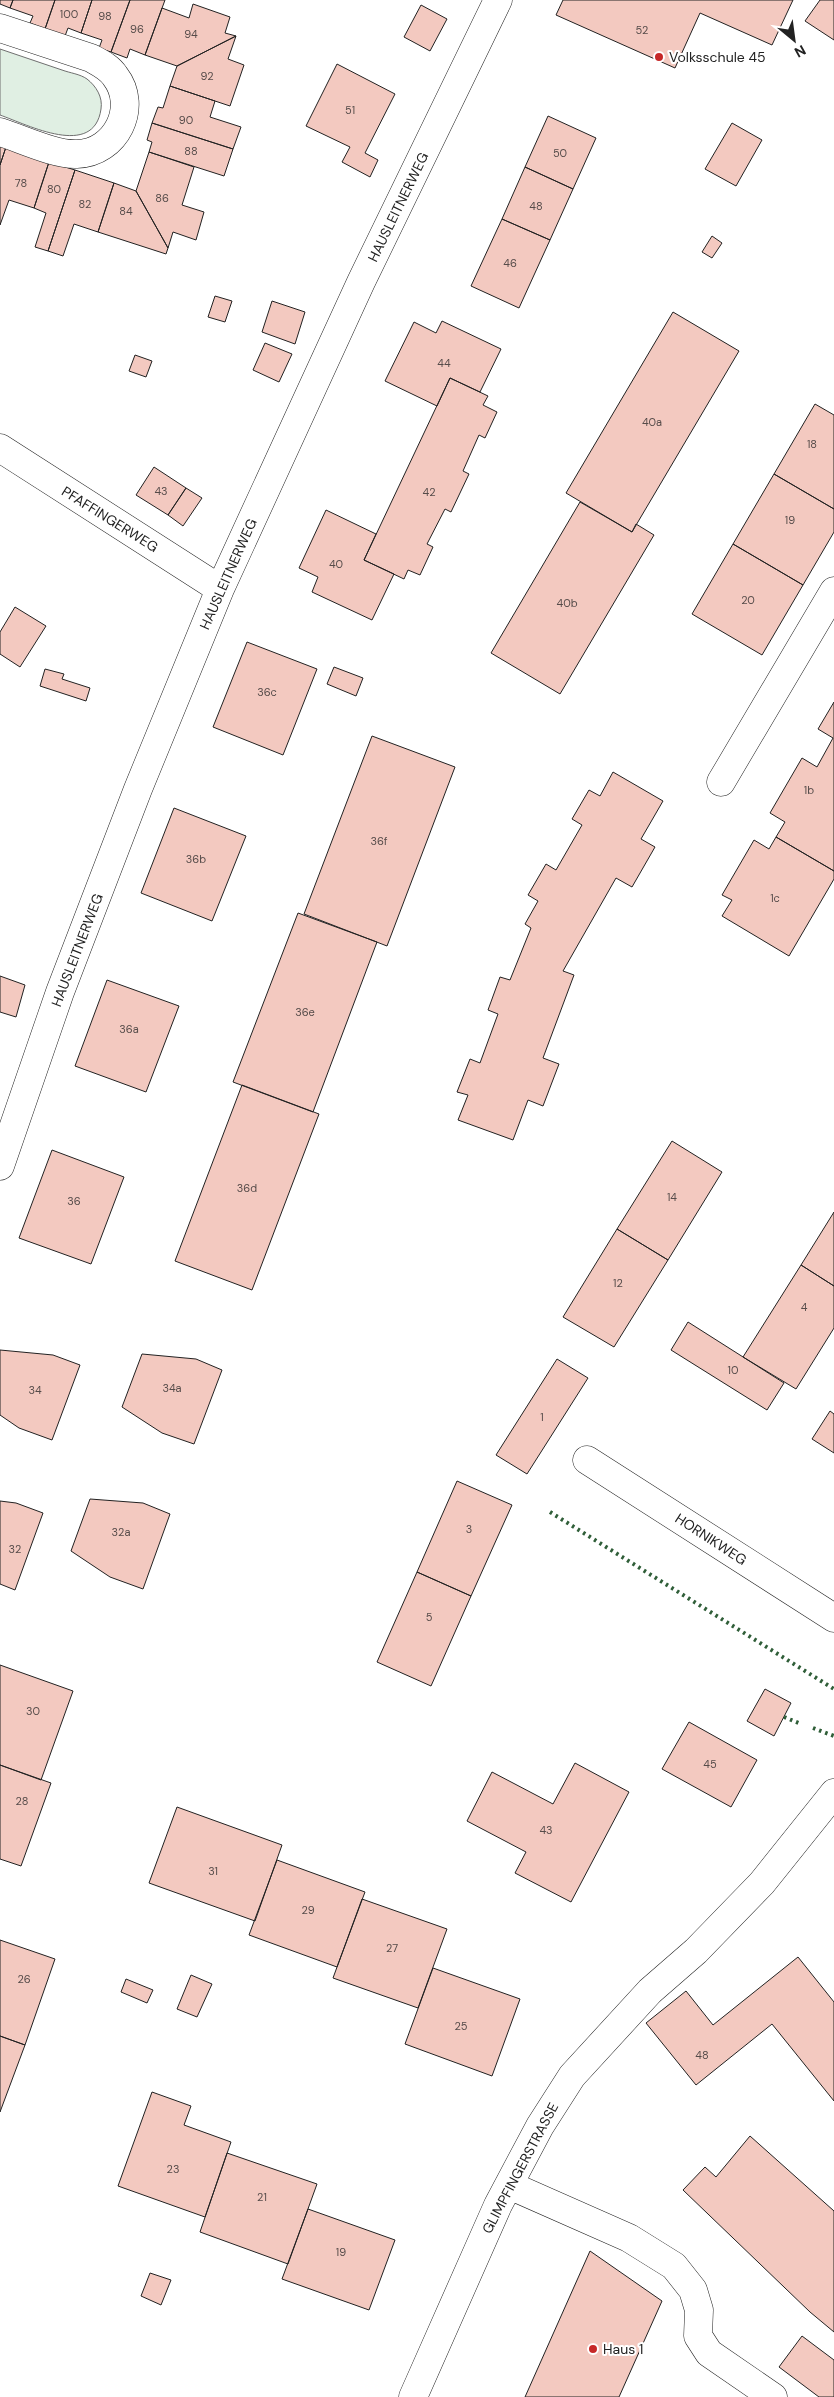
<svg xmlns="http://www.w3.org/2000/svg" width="834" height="2397" font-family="'DM Sans',sans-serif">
<rect width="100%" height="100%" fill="#fff"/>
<path fill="#e0efe3" stroke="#6f6f6f" d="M0 49C21 56 41 63 62 70 70 73 80 74 87 79 96 86 103 97 101 109 94 159 28 125 0 115Z"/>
<path fill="#f3c9c0" stroke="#222" d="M0 0H13L10 8 0 4Z
M13 0H55L45 29 30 23 33 16 10 8Z
M55 0H92L81 33 68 28 65 36 45 29Z
M92 0H130L111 52 99 48 102 40 81 33Z
M130 0H165L145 55 130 49 127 58 111 52Z
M563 0H793L772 45 700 13 675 68 556 15Z
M820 0H834V40L805 21Z
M193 4 230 17 225 33 236 36 177 66 145 55 162 8 189 18Z
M421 5 447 19 430 51 404 37Z
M236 36 228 59 244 65 230 106 170 86 177 66Z
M337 64 395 94 365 153 378 160 370 177 342 162 350 147 306 126Z
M170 86 215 101 210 117 241 127 233 149 152 123 158 107 163 108Z
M548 116 596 138 573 189 525 167Z
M152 123 233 149 224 176 149 152 152 142 147 140Z
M732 123 762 140 736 186 705 169Z
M0 145 6 147 0 165Z
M6 147 49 162 34 208 9 200 0 225V165Z
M149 152 194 167 182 205 204 212 196 240 173 232 168 248 136 191Z
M49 162 75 170 48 251 35 247 46 213 34 208Z
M525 167 573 189 550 240 502 219Z
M75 170 114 183 98 232 74 224 63 256 48 251Z
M114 183 136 191 168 248 166 254 98 232Z
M502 219 550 240 519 308 471 286Z
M712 236 722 243 712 258 702 252Z
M215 296 232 301 225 322 208 317Z
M272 301 305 312 295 344 262 332Z
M673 312 739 351 632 532 566 493Z
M442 321 501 349 480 392 450 378 437 406 385 381 414 322 436 333Z
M265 343 292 354 279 382 253 370Z
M135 355 152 361 146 377 129 371Z
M450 378 488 396 483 405 497 412 485 438 479 435 463 471 469 474 451 512 445 509 427 544 433 547 420 575 408 570 404 579 364 560Z
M815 404 834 415V509L774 474Z
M154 467 186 488 168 515 136 495Z
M774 474 834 509V532L803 585 733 544Z
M186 488 202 498 183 526 168 515Z
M580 502 632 532 636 524 654 535 560 694 491 653Z
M326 510 376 534 364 560 394 574 372 620 312 592 318 577 299 568Z
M733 544 803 585 762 655 692 614Z
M15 607 46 626 20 667 0 654V632Z
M247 642 317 669 283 755 213 727Z
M334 667 363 678 356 696 327 684Z
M45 669 64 674 62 679 90 688 86 701 40 686Z
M834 702V871L776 837 785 822 770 813 802 758 817 767 833 738 818 729Z
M372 736 455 767 387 946 304 914Z
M613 772 663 801 641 839 655 847 632 887 616 878 563 971 574 975 543 1058 559 1064 543 1106 528 1100 513 1140 458 1120 468 1095 457 1092 470 1059 480 1063 498 1014 488 1010 500 977 510 980 531 928 525 924 538 901 528 895 546 864 556 870 582 825 572 819 589 790 600 796Z
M174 808 246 836 212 921 141 893Z
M776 837 834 871V879L789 956 722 916 732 900 722 895 754 840 769 849Z
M298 913 377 942 313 1112 233 1082Z
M0 976 25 985 16 1017 0 1012Z
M107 980 179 1006 146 1092 75 1066Z
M242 1085 319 1114 252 1290 175 1261Z
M672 1141 722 1172 668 1260 617 1229Z
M52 1150 124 1177 91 1264 19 1238Z
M834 1212V1286L801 1265Z
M617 1229 668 1260 614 1347 563 1317Z
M801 1265 834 1286V1328L796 1389 743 1357Z
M688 1322 784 1383 767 1410 671 1350Z
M0 1350 53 1355 80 1365 52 1440 19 1428 0 1415Z
M142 1354 196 1359 222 1370 194 1444 162 1433 122 1407Z
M557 1359 588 1378 527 1474 496 1455Z
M830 1411 834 1414V1453L812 1439Z
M457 1481 512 1505 471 1596 417 1572Z
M90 1499 143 1503 170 1514 143 1589 110 1577 71 1551Z
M0 1501 16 1503 43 1513 15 1590 0 1584Z
M417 1572 471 1596 431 1686 377 1662Z
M0 1665 73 1691 41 1780 0 1765Z
M765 1689 791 1703 774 1736 747 1721Z
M689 1722 757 1760 731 1807 662 1769Z
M575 1763 629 1792 571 1902 515 1873 526 1852 467 1821 492 1772 553 1804Z
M0 1765 51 1783 21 1866 0 1859Z
M177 1807 282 1845 255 1921 149 1883Z
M277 1860 365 1892 337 1967 249 1935Z
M362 1899 447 1929 418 2008 333 1978Z
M0 1940 55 1959 25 2045 0 2036Z
M798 1957 834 2002V2101L772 2024 696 2085 646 2023 686 1991 713 2025Z
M433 1968 520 1999 492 2076 405 2044Z
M191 1975 212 1984 197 2017 177 2009Z
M126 1979 153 1990 147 2003 121 1992Z
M0 2036 25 2045 0 2112Z
M152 2092 191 2106 184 2125 231 2142 205 2217 118 2186Z
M750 2136 834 2211V2332L810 2312 683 2190 705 2167 716 2177Z
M227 2153 317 2184 288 2264 200 2232Z
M308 2209 395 2240 369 2310 282 2279Z
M590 2251 662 2301 619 2397H525Z
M150 2273 171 2280 161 2305 141 2296Z
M802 2336 834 2360V2397H819L779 2367Z"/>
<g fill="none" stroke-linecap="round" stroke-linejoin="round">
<defs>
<path id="minor" d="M0 28 91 58C100 63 109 67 115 76 139 107 116 153 77 154 55 155 22 139 0 132
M0 448 220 589
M721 782 834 591
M0 1166 60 992 138 789 220 589 361 282 498 0
M587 1460 834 1618
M509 2185 629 2238 674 2266 693 2290 699 2310 698 2336 709 2353 773 2397
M413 2397 498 2205 540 2126 572 2076 650 1991 696 1951 762 1883 834 1793"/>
</defs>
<use href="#minor" stroke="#222" stroke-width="29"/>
<use href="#minor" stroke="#fff" stroke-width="28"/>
<path stroke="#2f5e38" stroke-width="4" stroke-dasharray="2.5 4" stroke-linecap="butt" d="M550 1512 834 1689
M784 1717 801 1724
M813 1728 834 1736"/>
</g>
<g fill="#c62828" stroke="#fff" stroke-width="2">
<circle cx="659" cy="57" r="5"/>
<circle cx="593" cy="2349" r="5"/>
</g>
<g text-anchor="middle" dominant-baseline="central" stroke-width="4" stroke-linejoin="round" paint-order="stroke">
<g font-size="11" fill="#564c4a">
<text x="69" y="14">100</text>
<text x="105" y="16">98</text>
<text x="137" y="29">96</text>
<text x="642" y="30">52</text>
<text x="191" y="34">94</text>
<text x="207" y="76">92</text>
<text x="350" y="110">51</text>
<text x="186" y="120">90</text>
<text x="191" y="151">88</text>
<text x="560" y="153">50</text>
<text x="21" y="183">78</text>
<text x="54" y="189">80</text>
<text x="162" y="198">86</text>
<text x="85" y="204">82</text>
<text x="536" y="206">48</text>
<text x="126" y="211">84</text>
<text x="510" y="263">46</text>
<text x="444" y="363">44</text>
<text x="652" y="422">40a</text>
<text x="812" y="444">18</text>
<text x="161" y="491">43</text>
<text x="429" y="492">42</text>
<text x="790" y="520">19</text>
<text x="336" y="564">40</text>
<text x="748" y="600">20</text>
<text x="567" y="603">40b</text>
<text x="267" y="692">36c</text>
<text x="809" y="790">1b</text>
<text x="379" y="841">36f</text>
<text x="196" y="859">36b</text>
<text x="775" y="898">1c</text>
<text x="305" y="1012">36e</text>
<text x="129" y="1029">36a</text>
<text x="247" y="1188">36d</text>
<text x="672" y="1197">14</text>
<text x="74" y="1201">36</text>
<text x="618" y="1283">12</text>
<text x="804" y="1307">4</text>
<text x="733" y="1370">10</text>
<text x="172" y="1388">34a</text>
<text x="35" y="1390">34</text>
<text x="542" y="1417">1</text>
<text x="469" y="1529">3</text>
<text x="121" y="1532">32a</text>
<text x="15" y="1549">32</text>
<text x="429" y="1617">5</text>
<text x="33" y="1711">30</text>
<text x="710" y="1764">45</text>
<text x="22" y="1801">28</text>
<text x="546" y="1830">43</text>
<text x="213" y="1871">31</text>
<text x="308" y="1910">29</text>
<text x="392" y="1948">27</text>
<text x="24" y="1979">26</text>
<text x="461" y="2026">25</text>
<text x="702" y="2055">48</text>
<text x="173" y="2169">23</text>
<text x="262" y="2197">21</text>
<text x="341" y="2252">19</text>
</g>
<g font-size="14" fill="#222" stroke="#fff" text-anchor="start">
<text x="669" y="57">Volksschule 45</text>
<text x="603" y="2349">Haus 1</text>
</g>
<g font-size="14" fill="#222" stroke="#fff">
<text transform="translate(398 207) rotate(-64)">HAUSLEITNERWEG</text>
<text transform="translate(110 519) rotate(32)">PFAFFINGERWEG</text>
<text transform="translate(228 574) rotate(-66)">HAUSLEITNERWEG</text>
<text transform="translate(77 950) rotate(-69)">HAUSLEITNERWEG</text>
<text transform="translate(711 1539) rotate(33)">HORNIKWEG</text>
<text transform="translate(520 2168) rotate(-62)">GLIMPFINGERSTRASSE</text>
</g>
</g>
<g transform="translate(794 40) rotate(151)" stroke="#ffffff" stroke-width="4" paint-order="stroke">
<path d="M0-4L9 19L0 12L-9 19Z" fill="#222222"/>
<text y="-8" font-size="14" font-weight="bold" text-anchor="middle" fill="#222222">N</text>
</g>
</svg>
